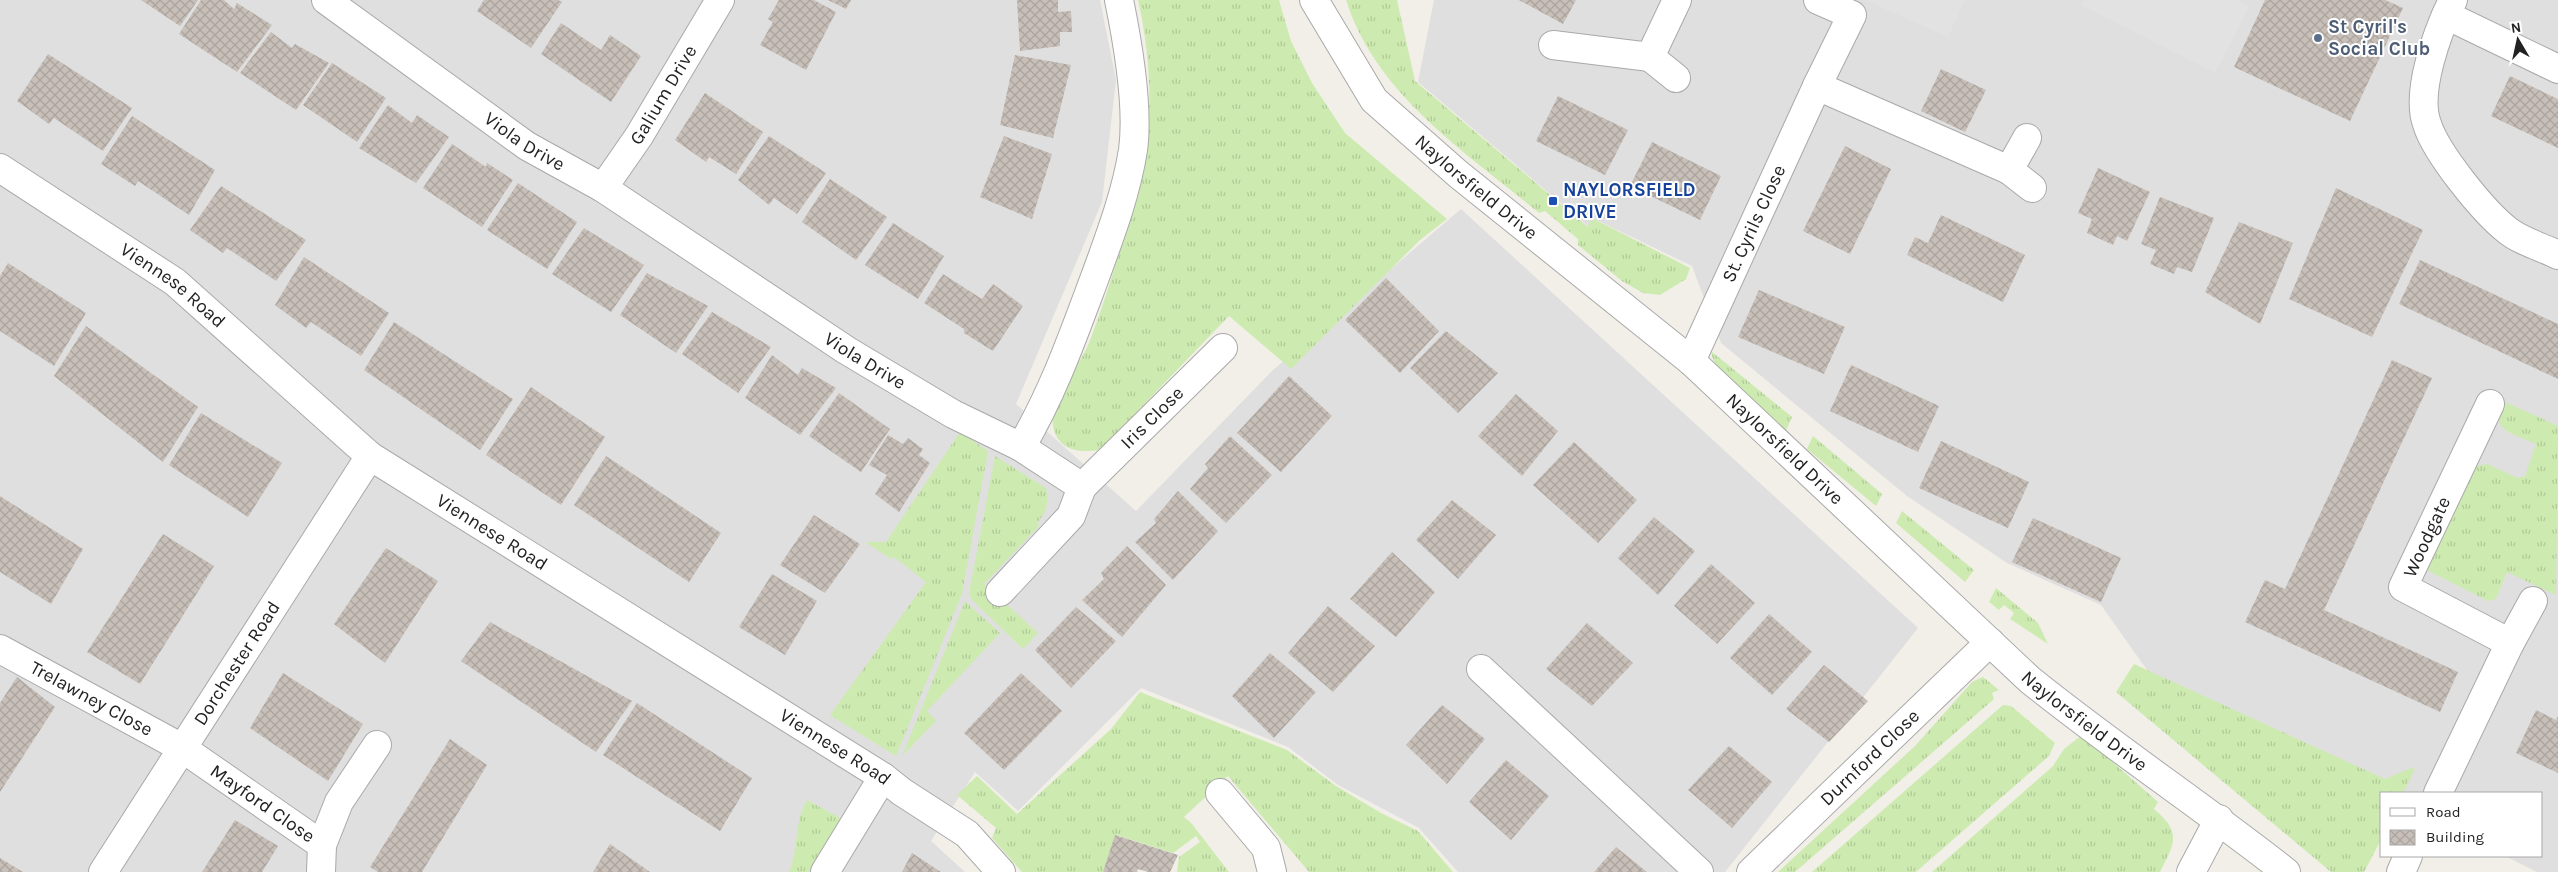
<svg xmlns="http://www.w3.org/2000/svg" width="2558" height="872" font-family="Karla,sans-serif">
<defs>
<pattern id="grass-tufts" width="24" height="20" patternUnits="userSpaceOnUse" patternTransform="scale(1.25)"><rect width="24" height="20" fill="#cdebb0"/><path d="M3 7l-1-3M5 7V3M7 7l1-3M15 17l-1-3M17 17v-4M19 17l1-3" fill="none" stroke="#b0c997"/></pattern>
<pattern id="building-cross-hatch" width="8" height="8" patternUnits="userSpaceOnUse" patternTransform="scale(1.25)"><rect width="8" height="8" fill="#c7bfb8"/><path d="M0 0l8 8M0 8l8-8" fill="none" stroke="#aba49e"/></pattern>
</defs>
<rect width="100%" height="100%" fill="#f2efe9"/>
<path fill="#e0dfdf" d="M0 0H1100L1116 80 1102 202 1016 404 1136 511 1273 370 1461 209 1918 628 1725 872H1458L1419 828 1338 785 1288 747 1141 688 1018 811 975 772 931 841 965 872H0Z
M1434 0H2558V872H2537L2505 856H2542V793H2382L2152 677 2101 605 2007 563 1907 496 1721 343 1692 266 1592 218 1589 227 1418 82Z"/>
<path fill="url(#grass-tufts)" d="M1138 0H1279L1291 41 1312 83 1345 133 1447 219 1420 240 1291 369 1229 316 1100 450C1079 453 1057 451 1053 425 1049 404 1080 364 1089 343 1104 305 1115 266 1126 228 1130 214 1136 202 1139 188 1154 126 1152 62 1138 0Z
M1346 0H1397L1415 81 1588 227 1592 218 1690 268 1686 279 1660 295 1643 293 1622 281 1578 245V239L1545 211 1539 213C1466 152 1376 95 1346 0Z
M1711 351 1792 417 1786 431C1762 411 1716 384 1711 351Z
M2496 398 2558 426 2556 595 2507 572 2496 599 2488 601 2425 569 2470 467 2487 464 2518 478 2525 476 2536 444C2508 431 2494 433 2496 398Z
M960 432 988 451 962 594 896 756 830 715 926 582 894 557 891 559 865 542H886Z
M1813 436 1882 494 1876 506 1807 449Z
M995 456 1046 488C1049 502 1047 512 1037 523L1039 526 984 584 1038 633 1023 649 971 599 969 593Z
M1902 511 1974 570 1965 582 1896 523Z
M1996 588 2038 623 2048 644 2010 619 2014 613 2004 605 1999 610 1989 602Z
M965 601 1000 633 927 711 936 721 902 756Z
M2134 664 2385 779 2411 768 2415 769 2403 793H2382V838L2364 872H2331L2116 692Z
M1983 677 1999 690 1992 693 1994 699 1795 872H1778L1915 746 1972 682Z
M1140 692 1287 750 1336 786 1381 813 1418 831 1453 872H1309L1228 776 1184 817 1192 824 1229 872H1177L1179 857 1200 842 1196 836 1173 853 1116 835 1103 872H1022L992 838 996 828 957 795 977 776 1017 814 1111 729Z
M2003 705 2011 706 2055 743 2049 756 1916 872H1812Z
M2082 735 2158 802 2154 809C2182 833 2175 842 2160 872H1932L2053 766 2064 749Z
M807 800 842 819 809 872H789C799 848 794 822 807 800Z"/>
<path fill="#e2e2e2" d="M1865 0H1965L1948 37Z
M2084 0H2238L2249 6 2215 73 2081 5Z"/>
<path fill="url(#building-cross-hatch)" d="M141 0H198L180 26Z
M201 0H224L234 9 237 3 272 25 237 72 179 34Z
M484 0H558L562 2 531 48 477 11Z
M779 0H814L836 12 806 70 760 45 773 22 768 19Z
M828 0H851L846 9Z
M1017 0H1058V12L1071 11 1072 32H1060V46L1020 51Z
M1519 0H1576L1563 24Z
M2265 0H2385L2403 8 2350 121 2234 67Z
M561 23 601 50 610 35 641 56 611 102 541 54Z
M271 32 292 48 295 44 329 63 296 110 240 73Z
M48 54 132 108 103 151 54 118 49 124 17 101Z
M1015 55 1071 65 1053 138 1000 125Z
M332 63 386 98 357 142 303 105Z
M1941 69 1986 90 1965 132 1921 111Z
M2510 76 2558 99V148L2491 116Z
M705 93 763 132 736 174 709 157 706 162 675 140Z
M1558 96 1628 130 1605 175 1536 141Z
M388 105 412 123 417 115 449 137 416 183 359 148Z
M132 116 215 170 189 215 138 181 135 186 101 164Z
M769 136 826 173 797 214 774 198 769 205 738 180Z
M1004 136 1052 154 1032 219 980 197Z
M1652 142 1721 176 1700 220 1630 186Z
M452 144 486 167 487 163 513 180 482 227 423 188Z
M1845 146 1891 169 1850 254 1803 231Z
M2098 168 2150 192 2127 241 2117 236 2113 245 2087 233 2092 219 2078 213Z
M830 179 887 217 856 260 802 222Z
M518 183 577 222 547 269 487 230Z
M221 186 306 240 276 281 227 248 223 253 190 230Z
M2336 188 2423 230 2372 337 2289 299Z
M2160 197 2214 218 2192 272 2177 267 2174 274 2150 264 2156 250 2141 244Z
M1941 215 2025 255 2003 302 1907 255 1915 237 1928 243Z
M2239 222 2293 243 2260 324 2205 292Z
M893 223 944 256 918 299 865 265Z
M584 228 644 265 611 312 552 274Z
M304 257 389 313 361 356 311 322 306 328 275 305Z
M2420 260 2558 324V379L2399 304Z
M8 263 86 313 54 366 0 331V276Z
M647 273 708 306 676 353 620 315Z
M943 274 982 299 993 284 1023 306 993 351 964 333V329L924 303Z
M1386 278 1439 331 1400 373 1345 320Z
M1759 290 1845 327 1824 374 1738 337Z
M712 312 771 347 738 393 682 354Z
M394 322 513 399 480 450 364 370Z
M86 326 198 407 163 462 54 376Z
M1446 331 1498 373 1458 413 1410 368Z
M772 355 798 375 802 368 836 388 800 435 745 398Z
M2392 360 2432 378 2324 610 2458 672 2440 712 2245 622 2265 580 2285 589Z
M1851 365 1939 406 1918 452 1830 411Z
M1289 376 1332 416 1281 472 1237 433Z
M531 387 605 437 561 505 486 455Z
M839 393 890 429 861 472 809 436Z
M1516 394 1558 431 1522 476 1478 436Z
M201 413 282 463 248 517 169 465Z
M888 435 903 444 908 438 923 449 919 455 930 463 899 512 875 494 887 475 869 465Z
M1230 436 1272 475 1226 523 1190 489 1208 468 1205 464Z
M1941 441 2029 482 2008 528 1919 488Z
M1574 442 1637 500 1598 543 1533 485Z
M606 456 721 533 689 582 574 505Z
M1178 491 1218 531 1173 580 1135 542 1156 523 1154 519Z
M0 496 83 549 51 604 0 572Z
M1452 500 1496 535 1458 579 1416 540Z
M814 515 860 544 825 593 780 565Z
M1654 517 1695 551 1658 595 1618 558Z
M2033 518 2121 558 2101 602 2012 562Z
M163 534 214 566 140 684 87 652Z
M1127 546 1166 585 1122 637 1082 600 1104 579 1101 573Z
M386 548 438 581 385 663 334 624Z
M1392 552 1435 592 1396 637 1350 599Z
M1711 564 1755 603 1717 644 1674 606Z
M772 574 817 601 785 655 739 627Z
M1328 606 1375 646 1333 692 1288 653Z
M1076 607 1116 641 1071 688 1035 650Z
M1769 614 1812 652 1772 695 1730 658Z
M490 622 632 701 596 752 461 661Z
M1587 623 1633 663 1592 706 1546 669Z
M1270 653 1316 692 1274 738 1232 696Z
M1824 665 1868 701 1829 742 1786 709Z
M283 673 363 724 328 781 250 728Z
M1021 673 1062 711 1004 770 964 733Z
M17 677 55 707 0 792V703Z
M637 703 752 778 720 831 603 755Z
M1442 705 1485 739 1447 784 1406 745Z
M2536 710 2556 720 2558 716V773L2516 753Z
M450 739 487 765 422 872H378L370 867Z
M1729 746 1772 782 1732 828 1688 790Z
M1506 760 1549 796 1511 840 1469 802Z
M235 820 278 846 262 872H202Z
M1115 835 1178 855 1170 872H1148L1138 869 1137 872H1103Z
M610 844 650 872H593Z
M1616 847 1647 872H1594Z
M912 853 941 872H902Z
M0 858 23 872H0Z"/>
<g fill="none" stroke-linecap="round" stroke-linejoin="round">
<defs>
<g id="minor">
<path id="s1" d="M326 0 527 146 603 188 846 350 953 414 1021 447 1082 487 1223 348"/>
<path id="s2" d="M1314 0 1374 100 1458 174 1691 361 2030 680C2113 747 2202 806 2286 872"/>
<path d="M2453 0C2438 30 2415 92 2427 124 2436 153 2483 211 2507 230 2520 241 2542 247 2558 255"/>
<path d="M2446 15 2558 69"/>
<path d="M1553 45 1650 57 1677 0"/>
<path d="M1650 57 1676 78"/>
<path d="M1817 86 2009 170 2027 138"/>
<path id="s3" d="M0 168 175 282 370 456 883 777 902 792 967 834 1001 872"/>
<path d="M2009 170 2032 188"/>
<path id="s4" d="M603 188 639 136 720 0"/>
<path id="s5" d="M1691 361 1817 86 1852 15 1818 0"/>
<path d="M2490 404 2403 587 2510 643"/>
<path d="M1021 447C1053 393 1073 336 1095 277 1110 236 1126 194 1133 150 1139 106 1128 44 1119 0"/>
<path d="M1000 592 1071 516 1082 487"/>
<path id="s6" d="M0 649 182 748 322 845 339 802 377 745"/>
<path d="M1481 669 1699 872"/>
<path d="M1220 793 1266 848 1272 872"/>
<path d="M2438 793 2510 643 2533 601"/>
<path id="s7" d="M103 872 370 456"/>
<path d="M321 872 322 845"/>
<path d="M825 872 883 777"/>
<path id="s8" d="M1751 872 1990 642"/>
<path d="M2191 872 2219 819"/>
<path d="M2401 872 2408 856"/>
</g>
</defs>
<use href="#minor" stroke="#a9a9a9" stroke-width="30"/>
<use href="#minor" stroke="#fff" stroke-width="28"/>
</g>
<circle fill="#5c6f8a" stroke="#fff" stroke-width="2" cx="2318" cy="38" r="5"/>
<rect fill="#1a4fb4" stroke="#fff" stroke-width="2" x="1548" y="196" width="10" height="10" rx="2.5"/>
<g text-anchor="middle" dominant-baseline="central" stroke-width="4" stroke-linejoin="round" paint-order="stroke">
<g font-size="19" font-weight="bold" fill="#4e5e75" stroke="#fff" text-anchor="start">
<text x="2328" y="27">St Cyril's<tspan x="2328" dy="22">Social Club</tspan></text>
</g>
<g font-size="19" fill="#222" stroke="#fff">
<text stroke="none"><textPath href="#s4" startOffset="111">Galium Drive</textPath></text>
<text stroke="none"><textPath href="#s1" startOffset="244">Viola Drive</textPath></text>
<text stroke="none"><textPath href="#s2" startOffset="251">Naylorsfield Drive</textPath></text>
<text stroke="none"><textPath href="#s5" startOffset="151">St. Cyrils Close</textPath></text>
<text stroke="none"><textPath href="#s3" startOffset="209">Viennese Road</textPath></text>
<text stroke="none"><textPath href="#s1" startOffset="649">Viola Drive</textPath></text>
<text stroke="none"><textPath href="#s1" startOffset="999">Iris Close</textPath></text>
<text stroke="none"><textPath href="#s2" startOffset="656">Naylorsfield Drive</textPath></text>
<text stroke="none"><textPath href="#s3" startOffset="614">Viennese Road</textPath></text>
<text transform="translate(2427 537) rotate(-65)">Woodgate</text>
<text stroke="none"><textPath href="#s7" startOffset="248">Dorchester Road</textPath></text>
<text stroke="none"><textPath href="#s6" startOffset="104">Trelawney Close</textPath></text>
<text stroke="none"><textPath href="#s2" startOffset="1061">Naylorsfield Drive</textPath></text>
<text stroke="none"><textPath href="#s3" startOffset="1019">Viennese Road</textPath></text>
<text stroke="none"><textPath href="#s8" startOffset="165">Durnford Close</textPath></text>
<text stroke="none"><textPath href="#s6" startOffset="305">Mayford Close</textPath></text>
</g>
<g font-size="19" font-weight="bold" fill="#164399" stroke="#fff" text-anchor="start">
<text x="1563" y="190">NAYLORSFIELD<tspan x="1563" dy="22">DRIVE</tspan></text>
</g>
</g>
<rect x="2380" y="792" width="162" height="65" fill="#ffffff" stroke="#a7a7a7"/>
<rect x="2390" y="808" width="25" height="8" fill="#ffffff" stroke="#a7a7a7"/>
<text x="2426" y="817" font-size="15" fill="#222222">Road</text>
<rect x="2390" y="830" width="25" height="15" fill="url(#building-cross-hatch)" stroke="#a7a7a7"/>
<text x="2426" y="842" font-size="15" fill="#222222">Building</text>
<g transform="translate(2518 40) rotate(351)" stroke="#ffffff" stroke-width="4" paint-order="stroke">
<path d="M0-4L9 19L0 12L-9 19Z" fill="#222222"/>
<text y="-8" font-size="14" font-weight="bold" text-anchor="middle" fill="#222222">N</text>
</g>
</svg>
